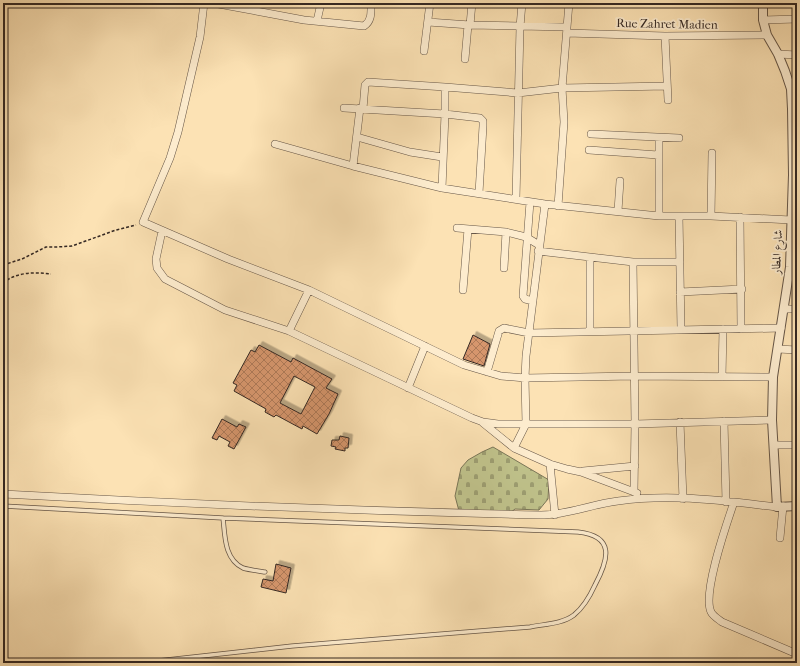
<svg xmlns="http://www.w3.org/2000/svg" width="800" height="666" font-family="'IM FELL French Canon',Amiri,serif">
<defs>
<pattern id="cemetery-stones" width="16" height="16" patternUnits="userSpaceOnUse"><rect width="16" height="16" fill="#c0c38c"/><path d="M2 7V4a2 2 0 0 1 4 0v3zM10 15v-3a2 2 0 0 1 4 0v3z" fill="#9d9e72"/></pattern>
<pattern id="building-cross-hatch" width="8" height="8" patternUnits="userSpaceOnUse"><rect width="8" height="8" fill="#d6966d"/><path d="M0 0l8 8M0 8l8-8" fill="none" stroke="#ae7a59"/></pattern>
<filter id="shadow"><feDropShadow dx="3.5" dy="-3.5" stdDeviation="0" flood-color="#0004"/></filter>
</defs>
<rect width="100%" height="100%" fill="#fce2b4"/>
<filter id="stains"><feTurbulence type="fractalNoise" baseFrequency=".005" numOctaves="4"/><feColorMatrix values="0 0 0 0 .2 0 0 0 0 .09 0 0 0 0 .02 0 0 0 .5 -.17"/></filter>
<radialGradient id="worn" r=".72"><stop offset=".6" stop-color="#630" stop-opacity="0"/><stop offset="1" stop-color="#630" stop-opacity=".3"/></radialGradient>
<path fill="url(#cemetery-stones)" stroke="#7a7658" d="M493 447 549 480 548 499 539 510 515 509 510 513 459 511 455 496 461 468 468 460 482 452Z"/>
<path fill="url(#building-cross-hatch)" stroke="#342823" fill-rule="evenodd" filter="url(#shadow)" d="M473 335 490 344 484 366 463 359Z
M259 345 291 362 293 358 332 379 326 388 338 394 329 414 317 434 303 426 302 429 276 415 274 417 265 412 266 409 234 391 237 385 233 383 251 350 255 352ZM294 376 315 387 301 414 280 403Z
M222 419 237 427 239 424 246 427 234 449 228 446 230 442 219 436 217 440 212 438Z
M340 436 349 438 348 448H345V451L335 449 336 447 331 446 332 440H339Z
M276 564 291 568 286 593 261 587 263 579 273 581Z"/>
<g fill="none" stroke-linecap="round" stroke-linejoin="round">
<defs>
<path id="service" d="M3 506 223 518 578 532C615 536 609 559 595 585 590 596 584 607 574 615 562 624 545 624 530 627L292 646 139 663
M223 518C225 535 224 559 243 568 250 570 258 571 265 572"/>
<path id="minor" d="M204 3 200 37 178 132 170 158 143 222 228 259 309 290 464 365 501 376 525 378 634 376 773 377
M213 3 304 20 364 26C372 21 371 12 371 3
M763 20 797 19
M317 21 321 3
M428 22 470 25 567 27
M470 25 472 3
M567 33 665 36 767 35
M665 36 668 100
M424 51 430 3
M778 54 797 55
M465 59 468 25
M344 108 445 114 480 118 483 121V126L479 193
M363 109 365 85 368 82 445 87 518 93 562 88 667 86
M591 134 679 138
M357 137 410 152 442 157
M275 144 353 166 442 188 545 204 659 216H711L791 220
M589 150 658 155
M353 166 360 108
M442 188 445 114V87
M516 199 520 27 522 3
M530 202 523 296 525 299 533 301
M558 206 564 122 562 88 569 3
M618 211 620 181
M659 216V138
M679 216 681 329
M711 216 712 153
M740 217 741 329
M457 228 506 232 526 237 539 245
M162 231 156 259 157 268 165 279 225 310 289 331 472 418 483 422 498 424H635L772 420
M538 251 633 262H680
M590 257V331
M633 262 635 424 634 492
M504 268 506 232
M463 290 468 229
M680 292 742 289
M784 309H797
M289 331 309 290
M778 349 797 350
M487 372 499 331 504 328 529 333 781 328
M722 377 723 329
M408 388 425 346
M724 421 726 502
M680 422 683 499
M483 423 514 448 550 464 567 469 581 472 637 493
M775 445H797
M514 448 526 424 525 378 526 356 545 204
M550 464 555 515
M583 471 635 466
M3 494C182 504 361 511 541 515 568 515 592 504 618 501 671 493 725 501 777 507
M734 502C727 523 702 593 711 612 713 616 718 619 722 622L797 654
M780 538 783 506"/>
<path id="tertiary" d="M763 3V20L767 35 778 54 785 71 791 89 792 109 793 175 790 267 773 377 772 420 777 507 797 506"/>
</defs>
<use href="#service" stroke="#665647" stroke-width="5"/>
<use href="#minor" stroke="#665647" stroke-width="8"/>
<use href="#tertiary" stroke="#665647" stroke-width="10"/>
<path stroke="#342823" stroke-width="1.5" stroke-dasharray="3 2" stroke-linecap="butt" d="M3 265 22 259 46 247H57L72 246 116 230 136 225
M3 283C16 272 34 272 51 274
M603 661V663"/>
<use href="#service" stroke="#fdecce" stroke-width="3.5"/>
<use href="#minor" stroke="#fdecce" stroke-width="7"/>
<use href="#tertiary" stroke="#fdecce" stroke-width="8"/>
</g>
<g text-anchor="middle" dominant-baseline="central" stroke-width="3.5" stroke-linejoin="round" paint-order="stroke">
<g font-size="12" fill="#342823" stroke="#fdecce">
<text transform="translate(667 24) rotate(1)">Rue Zahret Madien</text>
<text transform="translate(777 252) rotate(-87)">شارع المطار</text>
</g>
</g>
<rect width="800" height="666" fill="none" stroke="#fce2b4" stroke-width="16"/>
<rect x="4" y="4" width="792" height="658" fill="none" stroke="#342823" stroke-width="2"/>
<rect x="8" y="8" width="784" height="650" fill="none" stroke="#342823"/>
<rect width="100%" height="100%" filter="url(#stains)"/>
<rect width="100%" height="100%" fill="url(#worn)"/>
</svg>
